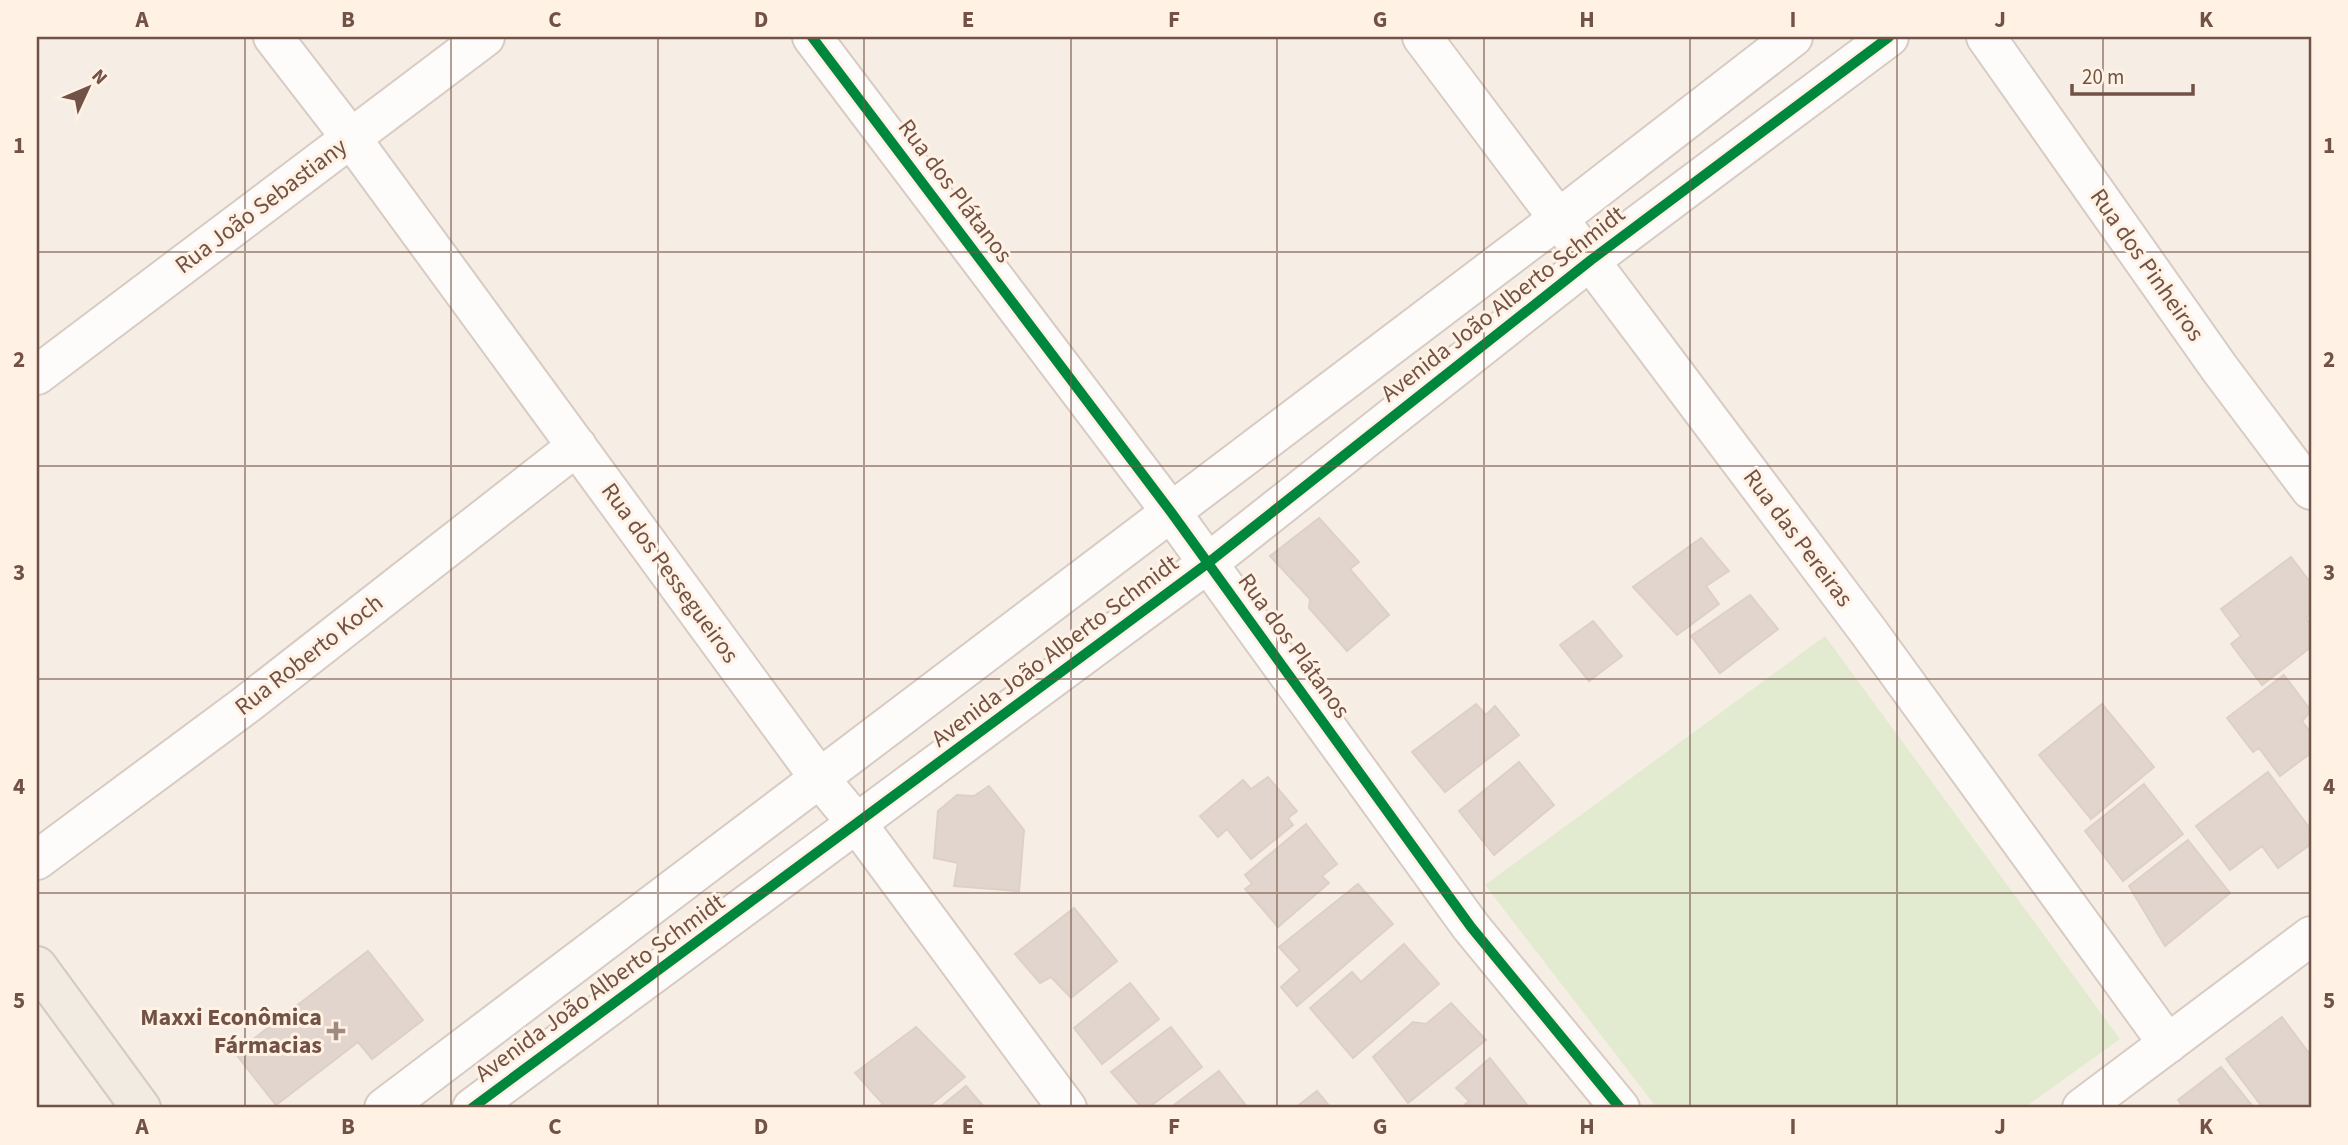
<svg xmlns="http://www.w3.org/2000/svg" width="2348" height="1145" font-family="'Source Sans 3',sans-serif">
<rect width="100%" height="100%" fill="#f6eee5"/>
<path fill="#e2ebcf" d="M1825 636 2120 1039 2024 1108H1657L1485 885Z"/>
<path fill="#e2d5cd" stroke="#ded0c7" stroke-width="2" d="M1319 518 1359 562 1350 569 1389 615 1347 651 1309 608 1310 599 1270 556Z
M1701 538 1729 571 1706 586 1719 604 1677 635 1633 587Z
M2291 557 2311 583V614L2306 618 2311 624V647L2262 685 2231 644 2241 636 2221 609Z
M1750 595 1778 629 1720 673 1691 636Z
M1593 621 1622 656 1589 681 1560 645Z
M2284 675 2311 711 2302 721 2311 733V753L2280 776 2259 748 2253 752 2227 718Z
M1476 704 1486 715 1495 706 1519 735 1445 792 1412 752Z
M2102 704 2154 767 2091 819 2039 755Z
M1519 762 1554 805 1494 855 1459 811Z
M2268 772 2311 830V844L2278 868 2262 846 2230 870 2196 826Z
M1268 777 1297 811 1288 818 1293 825 1251 859 1227 829 1218 837 1200 816 1243 780 1251 789Z
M2144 784 2183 834 2123 881 2085 831Z
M989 786 1024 830 1019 891 954 886 958 863 934 858 938 811 957 795 974 796Z
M1306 824 1337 864 1322 876 1329 883 1278 927 1245 889 1252 884 1245 875Z
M2188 840 2230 893 2165 946 2129 886Z
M1358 884 1393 924 1297 1006 1281 987 1300 970 1279 947Z
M1074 908 1117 961 1071 998 1051 977 1040 983 1015 954Z
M1404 944 1439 984 1353 1058 1310 1008 1352 972 1361 982Z
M368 951 423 1020 372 1059 358 1042 276 1105 235 1053Z
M1130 983 1159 1019 1102 1064 1074 1028Z
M1451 1003 1486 1040 1408 1103 1373 1057 1413 1022 1426 1024Z
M2282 1017 2311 1056V1108H2263L2226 1059Z
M916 1027 965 1077 927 1108H877L883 1104 855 1073Z
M1171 1027 1202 1067 1148 1108H1142L1111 1072Z
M1490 1058 1528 1106 1526 1108H1461L1469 1101 1456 1088Z
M2221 1067 2254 1108H2184L2178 1100Z
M1219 1071 1248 1108H1170Z
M966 1086 985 1108H939Z
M1317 1091 1331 1108H1295Z"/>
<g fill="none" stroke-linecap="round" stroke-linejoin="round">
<defs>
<path id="minor" d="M273 37 351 138 820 779 858 825 1067 1108
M812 37 1171 512 1471 927 1620 1108
M1422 37 1868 631 2168 1044
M1986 37 2220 369 2311 490
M37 375 485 37
M37 860 247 704 577 446
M384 1108 1558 219 1793 37
M472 1108 1208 563 1591 260 1889 37
M2082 1108 2311 936"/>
<path id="major" d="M37 966 141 1108"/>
</defs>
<use href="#minor" stroke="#d7cbc3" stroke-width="42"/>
<use href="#major" stroke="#d5c9c3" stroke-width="42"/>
<use href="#minor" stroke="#fefcfb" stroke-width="38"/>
<use href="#major" stroke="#f2ebe2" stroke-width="38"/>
<defs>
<path id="cycleway" d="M812 37 1171 512 1471 927 1620 1108
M472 1108 1208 563 1591 260 1889 37"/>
</defs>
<use href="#cycleway" stroke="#fff2e4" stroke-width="15"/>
<use href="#cycleway" stroke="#00873e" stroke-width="10"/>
</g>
<path fill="none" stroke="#725246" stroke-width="2" stroke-opacity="0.55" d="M245 37V1108M451 37V1108M658 37V1108M864 37V1108M1071 37V1108M1277 37V1108M1484 37V1108M1690 37V1108M1897 37V1108M2103 37V1108M37 252H2311M37 466H2311M37 679H2311M37 893H2311"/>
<path fill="#a0897e" stroke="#fff2e4" stroke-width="2.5" d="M332.5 1020.5h7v7h7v7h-7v7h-7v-7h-7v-7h7z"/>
<g text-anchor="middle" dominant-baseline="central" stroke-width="6" stroke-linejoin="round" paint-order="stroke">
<g font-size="24" fill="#725246" stroke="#fff2e4">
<text transform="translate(955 191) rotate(53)">Rua dos Plátanos</text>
<text transform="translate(261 206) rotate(-37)">Rua João Sebastiany</text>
<text transform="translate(2147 265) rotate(55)">Rua dos Pinheiros</text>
<text transform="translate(1503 304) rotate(-38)">Avenida João Alberto Schmidt</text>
<text transform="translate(1798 538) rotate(53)">Rua das Pereiras</text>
<text transform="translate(670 573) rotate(54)">Rua dos Pessegueiros</text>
<text transform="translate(1294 646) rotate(54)">Rua dos Plátanos</text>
<text transform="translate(1055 651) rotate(-37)">Avenida João Alberto Schmidt</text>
<text transform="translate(309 655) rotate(-38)">Rua Roberto Koch</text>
<text transform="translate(600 988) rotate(-36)">Avenida João Alberto Schmidt</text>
</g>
<g font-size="24" font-weight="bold" fill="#725246" stroke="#fff2e4" text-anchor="end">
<text x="322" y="1017">Maxxi Econômica<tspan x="322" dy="28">Fármacias</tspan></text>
</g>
</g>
<rect width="2348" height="1145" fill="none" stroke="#fff2e4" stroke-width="77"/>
<g transform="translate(88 88) rotate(46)" stroke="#fff2e4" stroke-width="5" paint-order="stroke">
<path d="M0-5L12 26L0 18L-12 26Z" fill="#725246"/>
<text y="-10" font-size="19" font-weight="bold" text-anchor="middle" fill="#725246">N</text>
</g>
<path d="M2072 84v10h121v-10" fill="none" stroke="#725246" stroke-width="3.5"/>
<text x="2082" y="84" font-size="21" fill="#725246" stroke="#fff2e4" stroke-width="5" paint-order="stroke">20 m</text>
<rect x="38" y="38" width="2272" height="1068" fill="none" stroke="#725246" stroke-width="2.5"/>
<g font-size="23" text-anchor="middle" font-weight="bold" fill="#725246">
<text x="142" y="27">A</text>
<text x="348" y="27">B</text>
<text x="555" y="27">C</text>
<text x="761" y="27">D</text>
<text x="968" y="27">E</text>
<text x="1174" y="27">F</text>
<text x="1380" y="27">G</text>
<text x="1587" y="27">H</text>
<text x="1793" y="27">I</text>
<text x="2000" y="27">J</text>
<text x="2206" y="27">K</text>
<text x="19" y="153">1</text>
<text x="2329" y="153">1</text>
<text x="19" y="367">2</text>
<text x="2329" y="367">2</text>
<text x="19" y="580">3</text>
<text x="2329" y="580">3</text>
<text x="19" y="794">4</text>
<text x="2329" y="794">4</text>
<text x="19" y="1008">5</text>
<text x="2329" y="1008">5</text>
<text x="142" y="1134">A</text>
<text x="348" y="1134">B</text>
<text x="555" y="1134">C</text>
<text x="761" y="1134">D</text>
<text x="968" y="1134">E</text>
<text x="1174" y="1134">F</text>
<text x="1380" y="1134">G</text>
<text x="1587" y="1134">H</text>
<text x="1793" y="1134">I</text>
<text x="2000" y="1134">J</text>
<text x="2206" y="1134">K</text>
</g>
</svg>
